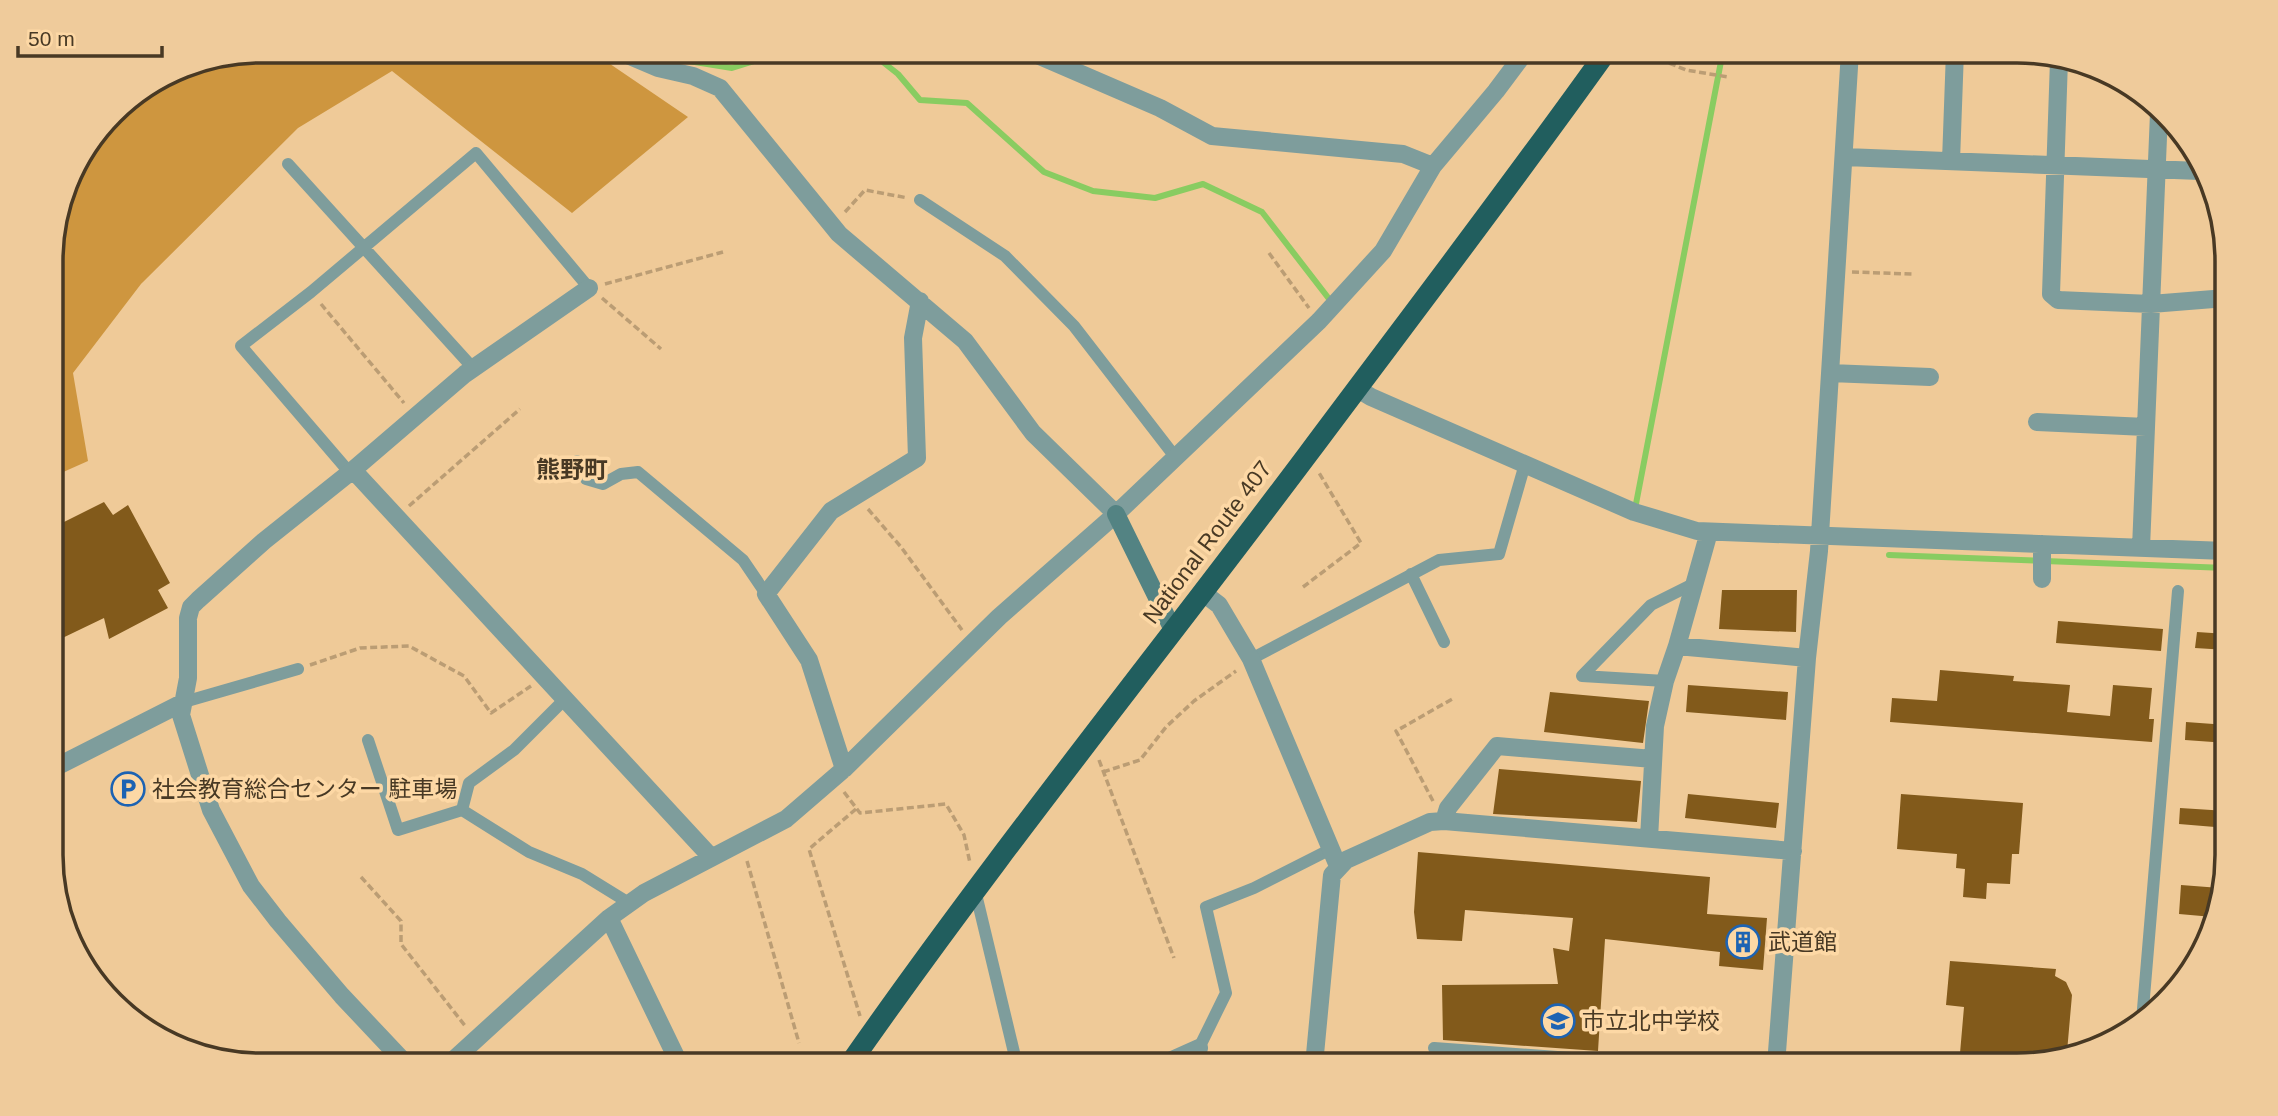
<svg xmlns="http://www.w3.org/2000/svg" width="2278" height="1116" font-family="Helvetica,'Noto Sans JP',sans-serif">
<rect width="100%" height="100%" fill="#efca98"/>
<path fill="#ce963f" d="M261 51H591L688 117 572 213 392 71 298 128 141 284 73 373 88 461 52 477 51 247 72 168 122 103 181 67Z"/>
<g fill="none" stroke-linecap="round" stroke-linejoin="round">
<path stroke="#89cc61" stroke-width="6" d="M649 51 664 57 732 68 786 51
M869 51 898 74 920 100 967 103 1044 172 1093 191 1155 198 1203 184 1262 212 1333 304
M1635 509 1723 51
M1889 555 2226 568"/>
</g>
<path fill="#825a1b" d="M104 502 113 515 128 505 170 583 158 590 168 608 109 639 104 618 52 643V528Z
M1722 590H1797L1796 632 1719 629Z
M2058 621 2163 629 2161 651 2056 643Z
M2197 632 2227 634V650L2195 648Z
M1940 670 2014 676 2013 681 2070 685 2067 712 2110 716 2113 685 2152 688 2149 719H2154L2152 742 1890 722 1892 698 1937 701Z
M1688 685 1788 692 1786 720 1686 712Z
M1550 692 1649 701 1643 743 1544 732Z
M2186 722 2227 725V743L2185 740Z
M1499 769 1641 781 1637 822 1493 814Z
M1688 794 1779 803 1776 828 1685 818Z
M1901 794 2023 803 2019 854H2012L2010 884 1987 883 1986 899 1963 897 1965 869 1956 868 1957 854 1897 849Z
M2180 808 2227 811V828L2179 824Z
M1418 852 1710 877 1707 914 1767 918 1763 970 1719 966 1720 952 1605 939 1598 1051 1443 1040 1442 985 1558 984 1553 948 1569 951 1573 918 1465 910 1462 941 1417 939 1414 912Z
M2181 885 2220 888 2213 917 2179 914Z
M1950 961 2056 969 2055 976 2066 982 2072 995 2067 1052 2030 1065H1959L1964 1007 1946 1005Z"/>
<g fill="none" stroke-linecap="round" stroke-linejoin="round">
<path stroke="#bb9d74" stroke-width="3.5" stroke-dasharray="7 3.5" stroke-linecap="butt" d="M1640 51 1686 70 1728 77
M845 212 865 190 908 198
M1269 253 1309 308
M1852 272 1912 274
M605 284 723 252
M602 298 661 349
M321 304 404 403
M409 506 520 409
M868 509 901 547 962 630
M1303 587 1361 543 1318 471
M310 665 360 648 409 646 464 676 491 713 531 686
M1099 760 1174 958
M1103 772 1140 760 1166 727 1194 701 1236 671
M844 792 860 813 946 804 964 835 970 863
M1433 801 1396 731 1454 698
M856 809 809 849 860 1016
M747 861 799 1043
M361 877 401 921V944L466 1027"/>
<path stroke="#7e9d9c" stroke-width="12" d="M288 164 473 368
M920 200 1005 256 1074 326 1176 458
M577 461 586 479 603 484 621 474 638 472 743 560 766 594
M350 473 241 346 311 292 476 153 589 288
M1411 574 1444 642
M1251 659 1439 560 1499 554 1525 464
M1665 681 1582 676 1651 605 1695 583
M184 702 298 669
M368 740 398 830 462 810 529 852 582 874 629 903
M462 810 469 783 514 750 565 699
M975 890 1017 1065
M2142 1021 2178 591
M1199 1048 1226 993 1206 907 1254 888 1331 849
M1434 1048 1666 1065"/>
<path stroke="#7e9d9c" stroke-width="18" d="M618 51 658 68 693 76 720 88 839 234 965 341 1033 433 1116 514
M1028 51 1160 108 1212 136 1403 154 1433 166
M2059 60 2051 294 2058 300 2151 304 2226 298
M1845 157 2200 171
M1951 161 1955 51
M1830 373 1930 377
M1356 388 1371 397 1634 512 1697 531 2226 551
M2037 422 2146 427
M353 470 711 857
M2042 544V579
M2141 548 2159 113
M1202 592 1219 605 1251 659 1338 866
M1677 646 1807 658
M52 769 184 702
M844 769 809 660 766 594 831 511 917 458 913 338 920 301
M1444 821 1448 808 1497 746 1653 759
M1649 839 1655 726 1665 681 1677 646 1709 532
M609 918 680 1065
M407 1065 342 996 278 921 251 886 211 810 181 715 188 678V618L191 607 198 600 264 541 353 470 465 374 589 288
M448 1065 609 918 644 893 786 819 844 769 999 617 1116 514 1319 321 1383 251 1433 166 1496 91 1526 51
M1161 1065 1199 1048
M1314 1065 1332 875 1346 860 1430 822 1444 821 1793 851
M1776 1065 1807 658 1819 551 1850 51"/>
<path stroke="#538383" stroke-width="18" d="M1116 514 1173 630"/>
<path stroke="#215e5e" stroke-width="21" d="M849 1065C995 856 1155 658 1308 454 1408 320 1510 187 1607 51"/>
</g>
<defs>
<symbol id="parking-ring" viewBox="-11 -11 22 22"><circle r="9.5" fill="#fdd8a5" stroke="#1d63b3" stroke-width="1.5"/><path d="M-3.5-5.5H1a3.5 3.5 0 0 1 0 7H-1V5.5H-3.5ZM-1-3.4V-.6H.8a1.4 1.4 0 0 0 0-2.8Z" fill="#1d63b3"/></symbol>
<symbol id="building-ring" viewBox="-11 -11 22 22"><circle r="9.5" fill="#fdd8a5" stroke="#1d63b3" stroke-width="1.5"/><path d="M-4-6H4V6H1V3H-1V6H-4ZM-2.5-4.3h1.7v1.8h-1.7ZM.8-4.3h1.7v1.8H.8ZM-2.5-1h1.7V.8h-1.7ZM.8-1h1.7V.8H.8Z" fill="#1d63b3"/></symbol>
<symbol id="school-ring" viewBox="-11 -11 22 22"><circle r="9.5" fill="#fdd8a5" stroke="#1d63b3" stroke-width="1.5"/><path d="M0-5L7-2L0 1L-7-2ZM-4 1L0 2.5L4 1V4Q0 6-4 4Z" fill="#1d63b3"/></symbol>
</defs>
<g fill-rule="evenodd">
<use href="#parking-ring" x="109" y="770" width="38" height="38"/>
<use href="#building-ring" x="1724" y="923" width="38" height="38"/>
<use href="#school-ring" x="1539" y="1002" width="38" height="38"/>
</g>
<g text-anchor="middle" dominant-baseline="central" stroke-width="7" stroke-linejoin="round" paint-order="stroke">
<g font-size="23" fill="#483924" stroke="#fdd8a5">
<text transform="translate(1207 542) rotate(-53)">National Route 407</text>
</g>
<g font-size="23" fill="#483924" stroke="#fdd8a5" text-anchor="start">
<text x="152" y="789">社会教育総合センター 駐車場</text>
<text x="1768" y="942">武道館</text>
<text x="1582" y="1021">市立北中学校</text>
</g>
<g font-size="24" font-weight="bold" fill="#483924" stroke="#fdd8a5">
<text x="572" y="469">熊野町</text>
</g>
</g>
<path d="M0 0H2278V1116H0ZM261 63H2017A198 198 0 0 1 2215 261V855A198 198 0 0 1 2017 1053H261A198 198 0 0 1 63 855V261A198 198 0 0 1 261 63Z" fill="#efcb9b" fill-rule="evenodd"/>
<path fill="none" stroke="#483924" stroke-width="3.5" d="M261 63H2017A198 198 0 0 1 2215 261V855A198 198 0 0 1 2017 1053H261A198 198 0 0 1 63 855V261A198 198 0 0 1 261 63Z"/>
<path d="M18 46v10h144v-10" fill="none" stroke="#483924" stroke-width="3.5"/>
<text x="28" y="46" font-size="21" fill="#483924" stroke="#fdd8a5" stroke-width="5" paint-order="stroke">50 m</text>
</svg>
